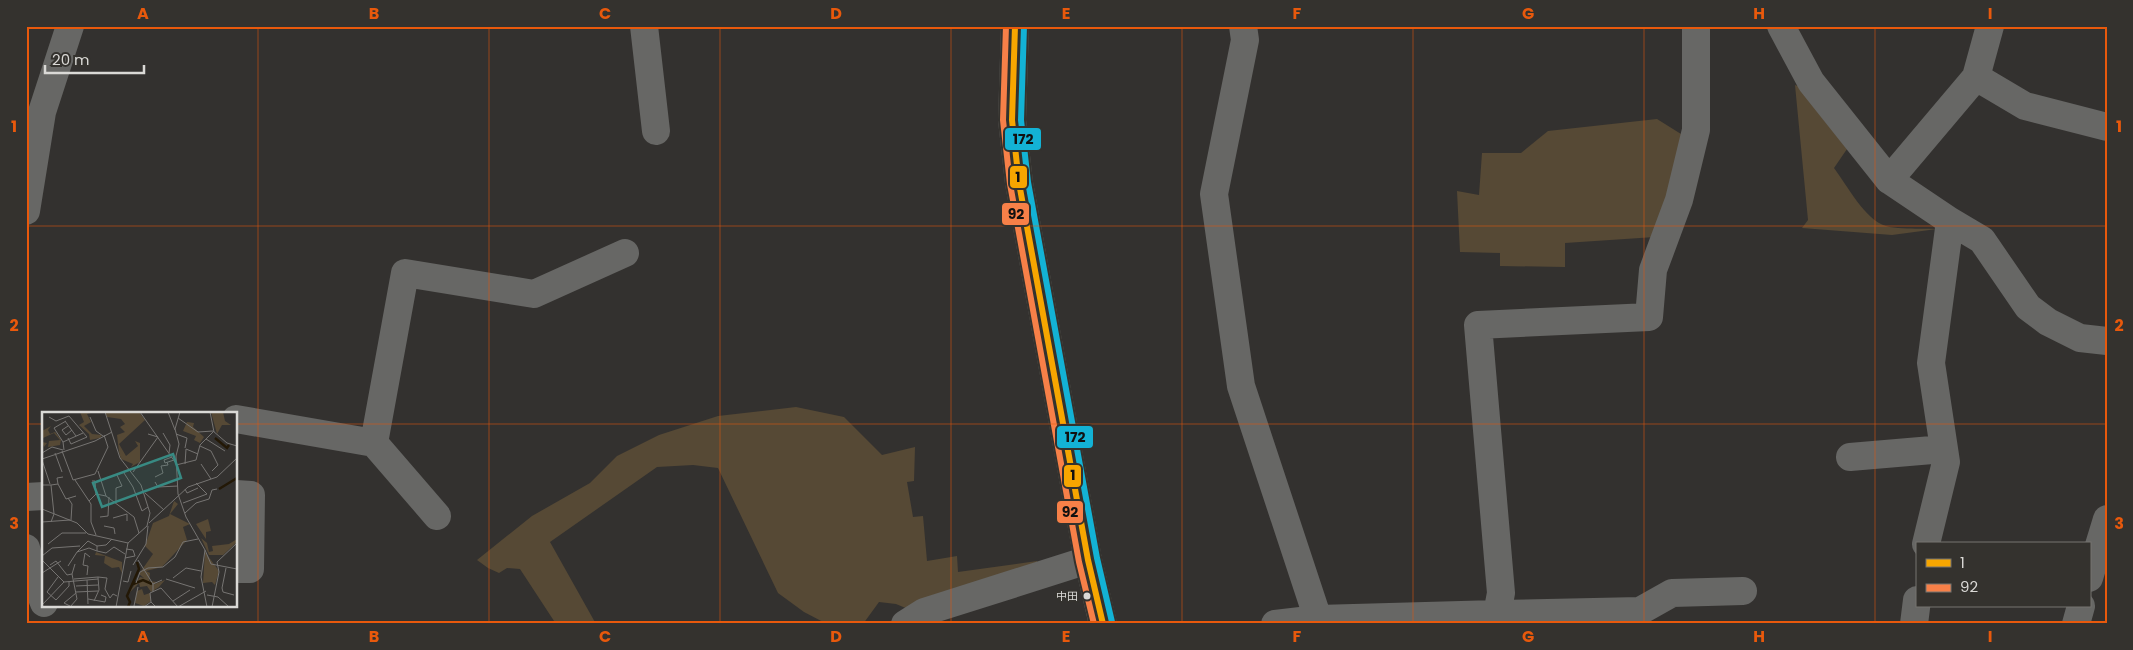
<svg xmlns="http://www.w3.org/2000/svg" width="2133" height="650" font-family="Poppins,'Noto Sans JP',sans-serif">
<rect width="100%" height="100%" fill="#33312f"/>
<path fill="#564935" d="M1795 85 1801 87C1814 109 1831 128 1847 149L1834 168C1847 185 1865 220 1886 226 1901 230 1921 228 1937 229L1892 235 1802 228 1808 220Z
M1657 119 1689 139 1655 237 1565 243V267L1500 266V253L1460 252 1457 191 1479 195 1482 153H1521L1548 131Z
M796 407 844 417 882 455 915 447 914 481 907 482 913 517 923 516 927 561 957 556 958 572 1037 561 1038 568 908 609 896 604 879 602 863 624H827L804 612 778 593 718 468 693 465 657 467 550 542 596 624H556L520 569 507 568 499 573 488 568 477 560 532 516 590 483 617 456 659 435 718 416Z"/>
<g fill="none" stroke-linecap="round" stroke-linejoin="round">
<path stroke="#676765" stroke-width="28" d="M644 26 656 131
M1243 26 1245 40 1214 194 1241 386 1318 619
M1781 26 1811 82 1889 180 1950 221 1931 363 1946 462 1926 544
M1976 77 2025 106 2107 127
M1889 180 1976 77 1990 26
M26 211 42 112 70 26
M1950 221 1982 240 2028 307 2048 322 2080 338 2107 341
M236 419 374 443 405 273 534 294 625 253
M374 443 437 516
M1850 457 1944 449
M236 494 251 495 250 569H236
M26 497 44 496
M26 548 33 575 44 603
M2089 578 2107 519
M1497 614 1640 611 1672 593 1743 591
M905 624 924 612 1088 560
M1275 624 1318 619 1497 614 1501 593 1478 325 1649 317 1653 270 1679 200 1696 130V26
M1914 624 1917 600
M2076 624 2081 606"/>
<path stroke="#696866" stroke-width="28" d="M1015 26 1012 120 1019 183 1088 560 1103 624"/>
<defs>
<path id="bus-1" d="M1015 26 1012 120 1019 183 1088 560 1103 624"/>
<path id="bus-2" d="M1006 26 1003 120 1010 184 1079 562 1094 624"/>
<path id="bus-3" d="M1024 26 1021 120 1028 182 1097 558 1112 622"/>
</defs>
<use href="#bus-1" stroke="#34322e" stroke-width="10"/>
<use href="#bus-2" stroke="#34322e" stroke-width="10"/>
<use href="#bus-3" stroke="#34322e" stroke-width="10"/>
<use href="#bus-1" stroke="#f7a600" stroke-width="6"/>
<use href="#bus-2" stroke="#f78048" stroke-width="6"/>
<use href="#bus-3" stroke="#13b2d5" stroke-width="6"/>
</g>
<path fill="none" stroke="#e8590c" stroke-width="1" stroke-opacity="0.55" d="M258 26V624M489 26V624M720 26V624M951 26V624M1182 26V624M1413 26V624M1644 26V624M1875 26V624M26 226H2107M26 424H44M236 424H2107"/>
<circle fill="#dad9d6" stroke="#34322e" stroke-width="2" cx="1087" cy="596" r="4.5"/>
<g text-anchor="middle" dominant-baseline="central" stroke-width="4" stroke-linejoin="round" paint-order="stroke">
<g font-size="11" fill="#dad9d6" stroke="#34322e" text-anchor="end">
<text x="1078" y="596">中田</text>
</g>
</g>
<g transform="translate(42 412)">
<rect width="195" height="195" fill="#33312f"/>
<path d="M38 0H53L45 2 49 10 42 14 50 22 60 23 58 26 48 28 47 22 37 13 42 10ZM63 0H97L103 8 77 32 84 44 96 34 93 29 98 31V50L89 55 91 52 79 47 77 40 75 23 83 20 78 15 83 12 79 7 65 5ZM169 0H181L183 9 189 13H180L175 22ZM145 10 152 11 151 15 162 25 158 31 152 28 154 24 141 19ZM9 14 6 18 8 22 13 20 14 21 19 28 18 33 6 35 7 29 18 28 12 21 1 26 0 30 5 31 2 35 0 30V19ZM132 89 136 92 128 102 148 112 141 115 145 128 120 155 104 159 108 161 107 169 115 170 110 173 123 168 117 175 109 180 105 174 98 175 97 171 87 181 98 165 102 166 97 162 111 142 103 134 111 111 127 104ZM166 107 169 119 164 120V127L154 112ZM153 113 159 126 165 131 167 140 171 139 170 134 187 132 195 127V130L181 143H167ZM54 140 80 150V161L77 155 70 156 62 151 63 144 53 143ZM163 140 177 159 173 173 170 170 161 171ZM100 177 102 183 108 181 109 189 102 194 93 191 95 179Z" fill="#564935"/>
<path fill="none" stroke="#231806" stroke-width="2.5" d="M173 26 185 36 187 33M177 77 195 66M91 172 101 168 110 172M86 195 88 190 85 184 97 157 95 150"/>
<path fill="none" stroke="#767472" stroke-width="1" d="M63 0 78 46 99 73 108 101 105 114 86 131 74 195M98 0 133 50M126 0 133 18M138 0 133 17 137 32 134 44 136 82 144 105 163 138 159 165 165 195M168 0 172 20M7 5 14 9 27 4 45 25 29 32 26 26M48 5 54 19 61 24M136 6 156 20 171 19 185 31 195 34M23 9 34 24M26 14 20 18 24 23 30 18M121 21 128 33 127 41M134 22 145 26 143 36M164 27 183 39M21 30 12 16 24 9M158 34 169 39 176 53 170 59M22 38 21 30 41 21M20 39 31 68 53 62 66 35 62 23M0 41 10 35 21 38M13 41 20 60M130 45 122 48 123 51 132 48M0 47 53 29 70 20M0 48 8 72M143 52 144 37 156 42M159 52 169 67M134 53 154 48 158 33 171 20M56 59 64 84 92 105 97 121M91 60 116 25 106 22M82 61 91 75 100 99 106 95M113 65 121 61 119 54 126 53 125 50M33 68 49 92V110L54 123M50 69H53L54 82M113 70 116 75 136 74M154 71 165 82M16 72 24 87 34 84M0 73H9L12 102 9 110M9 73 16 72 15 66 21 65M143 77 145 81 156 76M103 81 122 98M26 86 30 92 29 108M47 89 54 82 64 84M74 90V76L80 74 75 63 89 57M141 91 165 82M0 97 35 111 46 122 86 131M143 101 154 91 167 87 170 78 175 77M58 105 66 104 67 85M71 106 85 102V109M0 110 28 108M107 111 146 75 175 65 195 46M62 114 72 116 73 122M6 132 20 121H44M163 138 169 152 195 157M55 139 64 141 72 135 83 142M35 140 46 129 55 134M0 144 10 136 38 134M83 146 93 144 91 138 84 137M0 148 22 170 56 167M96 148 111 172M8 153 14 149 25 163 30 162M91 153 104 132 106 114M26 154 35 140 47 136 55 139V134L64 133 70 127M184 156 180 176 181 180 192 183M0 161 19 149M45 163 46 154 41 153 43 141 48 145M16 165 5 180 14 188 27 174V169M56 165 65 166 63 177 68 186 71 182 75 184M131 166 144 156 159 159M32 167 56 165 57 178 52 189M124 167 153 176M45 168 46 192M81 169 86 170 89 159M94 171 98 160 106 156 121 155 133 145 141 130 156 127M34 174 56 173M34 180 56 179M111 180V172L120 168M165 183 176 185 187 195M46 187 63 190 64 185 59 183M131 189 148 178M109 190 108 181 119 176 136 195M0 193 22 170M28 194 22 191 34 181M92 194 96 175M28 195 35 187 30 162 33 152M102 195 109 190 114 195M136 195 164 179M170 195 177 160 175 150 195 131"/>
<path fill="#388a83" fill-opacity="0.15" stroke="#388a83" stroke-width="2.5" d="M131 42 139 66 60 95 51 71Z"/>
<rect width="195" height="195" fill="none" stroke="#dad9d6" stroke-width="2.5"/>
</g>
<g stroke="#34322e" stroke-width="2">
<rect x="1004" y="127" width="38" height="24" rx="5" fill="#13b2d5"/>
<rect x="1009" y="165" width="19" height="24" rx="5" fill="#f7a600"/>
<rect x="1001" y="202" width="29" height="24" rx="5" fill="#f78048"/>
<rect x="1056" y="425" width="38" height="24" rx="5" fill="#13b2d5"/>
<rect x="1063" y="464" width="19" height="24" rx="5" fill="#f7a600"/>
<rect x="1056" y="500" width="28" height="24" rx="5" fill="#f78048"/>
</g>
<g font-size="14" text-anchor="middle" font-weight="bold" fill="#111">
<text x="1023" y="144">172</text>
<text x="1018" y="182">1</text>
<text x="1016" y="219">92</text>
<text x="1075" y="442">172</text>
<text x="1073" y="480">1</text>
<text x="1070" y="517">92</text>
</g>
<rect width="2133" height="650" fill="none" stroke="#34322e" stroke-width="55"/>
<rect x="1916" y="542" width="175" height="65" fill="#34322e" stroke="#767571"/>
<rect x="1926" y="559" width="25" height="8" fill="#f7a600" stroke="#767571"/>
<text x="1960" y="568" font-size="15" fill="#dad9d6">1</text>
<rect x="1926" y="584" width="25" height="8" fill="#f78048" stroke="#767571"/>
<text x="1960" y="592" font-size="15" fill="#dad9d6">92</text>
<path d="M45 65v8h99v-8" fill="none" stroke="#dad9d6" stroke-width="2.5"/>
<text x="52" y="65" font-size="15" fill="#dad9d6" stroke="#34322e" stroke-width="4" paint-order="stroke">20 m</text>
<rect x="28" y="28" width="2078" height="594" fill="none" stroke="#e8590c" stroke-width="2"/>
<g font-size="16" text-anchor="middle" font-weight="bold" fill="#e8590c">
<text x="143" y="19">A</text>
<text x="374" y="19">B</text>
<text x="605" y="19">C</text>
<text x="836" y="19">D</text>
<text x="1066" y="19">E</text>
<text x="1297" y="19">F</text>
<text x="1528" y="19">G</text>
<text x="1759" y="19">H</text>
<text x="1990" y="19">I</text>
<text x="14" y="132">1</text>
<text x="2119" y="132">1</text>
<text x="14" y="331">2</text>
<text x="2119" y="331">2</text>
<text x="14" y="529">3</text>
<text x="2119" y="529">3</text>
<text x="143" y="642">A</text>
<text x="374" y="642">B</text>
<text x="605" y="642">C</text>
<text x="836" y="642">D</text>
<text x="1066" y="642">E</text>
<text x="1297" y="642">F</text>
<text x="1528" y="642">G</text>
<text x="1759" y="642">H</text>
<text x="1990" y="642">I</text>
</g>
</svg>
